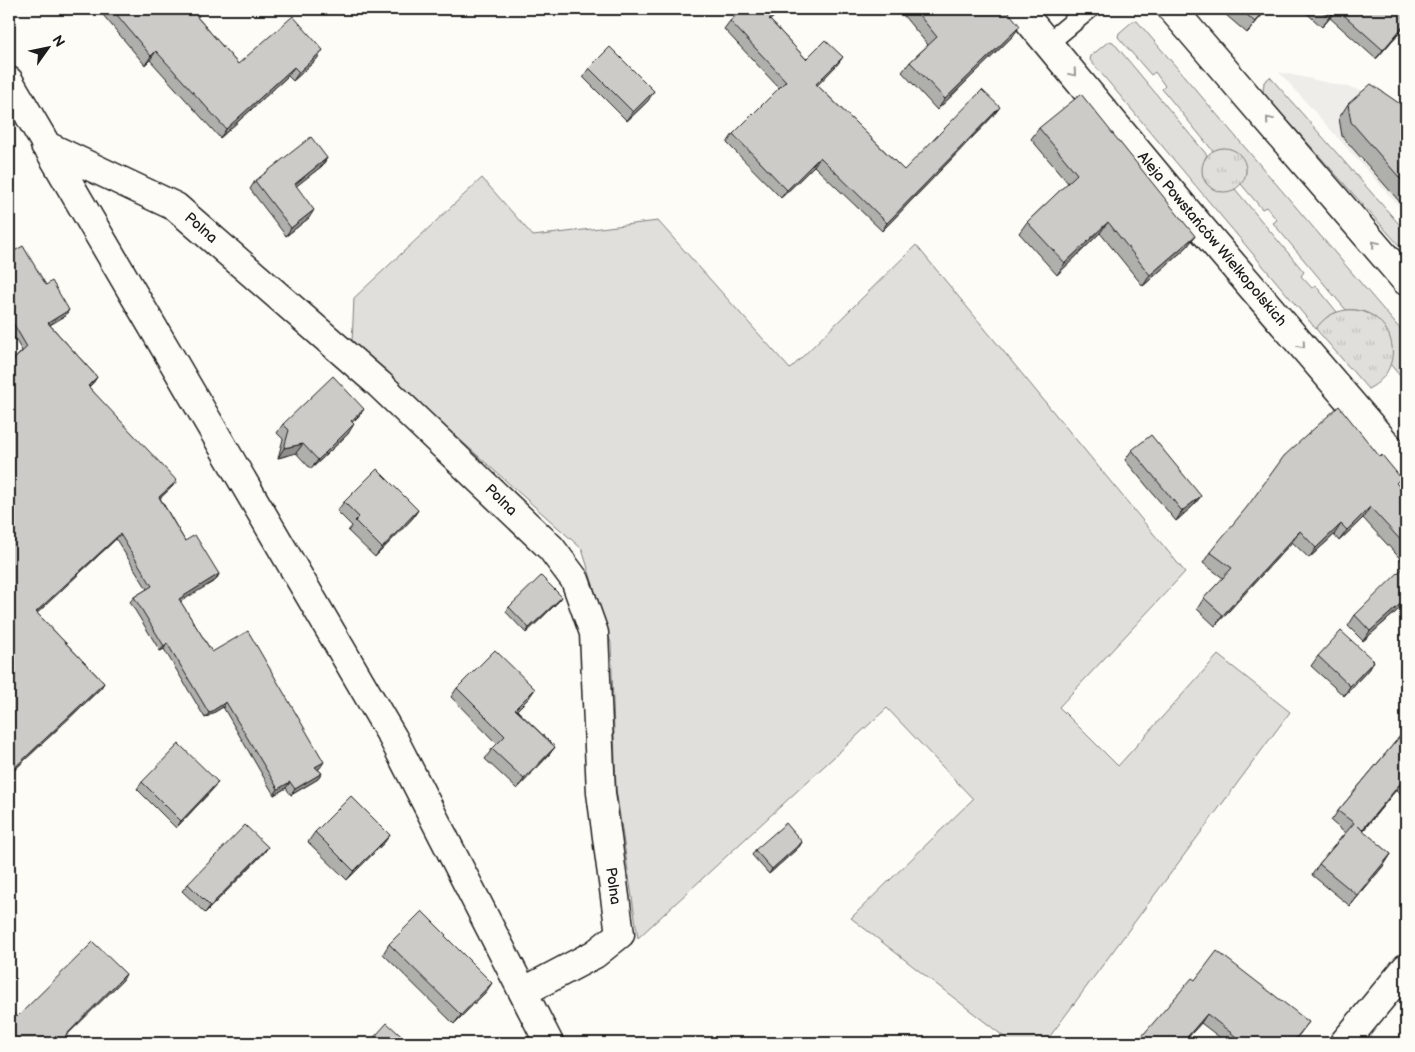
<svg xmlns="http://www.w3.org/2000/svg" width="1415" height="1052" font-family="'Balsamiq Sans',sans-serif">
<defs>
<pattern id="park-tufts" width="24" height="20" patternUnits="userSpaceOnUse" patternTransform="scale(1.25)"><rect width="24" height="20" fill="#e0dfdb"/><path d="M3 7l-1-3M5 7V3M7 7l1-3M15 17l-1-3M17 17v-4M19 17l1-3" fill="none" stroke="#c0bfbb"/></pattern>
</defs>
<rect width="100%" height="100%" fill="#fdfcf7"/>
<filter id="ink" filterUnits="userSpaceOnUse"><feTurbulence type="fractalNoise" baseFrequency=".02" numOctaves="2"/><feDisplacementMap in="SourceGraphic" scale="10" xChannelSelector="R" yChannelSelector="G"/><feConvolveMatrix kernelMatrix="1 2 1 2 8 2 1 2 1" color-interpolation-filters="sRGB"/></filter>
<g filter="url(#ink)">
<path fill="#eeede9" d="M1279 72 1388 96 1406 109V214Z"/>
<path fill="#e0dfdb" stroke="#7e7e7c" d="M1133 21H1137L1406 336V383L1390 364C1397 334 1377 307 1346 310L1273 223 1277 220 1266 207 1262 209 1241 184 1246 172C1245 154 1230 143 1213 151L1162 89 1165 86 1155 72 1151 75 1118 37 1119 33Z
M1109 41 1113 42 1207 155C1201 165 1200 182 1212 188 1217 191 1227 190 1232 190L1235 189 1304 272 1301 276 1312 288 1316 286 1337 312 1327 317 1316 329 1090 60 1091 56Z
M1270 77 1406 232V253L1263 93 1264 82Z
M482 178 533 236 658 221 790 369 916 245 1185 572 1059 707 1118 766 1218 655 1290 712 1045 1043H1012L851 918 973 799 887 708 638 938 616 789 611 643 582 549 352 343 354 298Z"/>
<path fill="url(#park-tufts)" stroke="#7e7e7c" d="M1202 170a22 22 0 1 1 44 0a22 22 0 1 1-44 0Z
M1346 310C1393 306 1411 368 1368 389L1316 329C1323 318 1333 312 1346 310Z"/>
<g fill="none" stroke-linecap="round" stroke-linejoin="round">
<defs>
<path id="service" d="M1048 43 1089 9"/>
<path id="minor" d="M1019 9 1191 216 1406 467
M1172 9 1406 281
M9 81 393 738 549 1043
M45 145 176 207 379 384 551 548 575 580 594 633 601 793 620 934 595 954 523 992"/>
<path id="primary" d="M1344 1043 1406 968"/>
</defs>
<use href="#service" stroke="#1c1c1c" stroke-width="22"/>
<use href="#minor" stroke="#1c1c1c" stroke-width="31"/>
<use href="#primary" stroke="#1c1c1c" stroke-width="31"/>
<use href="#service" stroke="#fdfcf7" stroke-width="19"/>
<use href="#minor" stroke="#fdfcf7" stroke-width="28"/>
<use href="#primary" stroke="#fdfcf7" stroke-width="28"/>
</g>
<path fill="#afafac" stroke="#1c1c1c" d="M98 9H193L197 17 238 64 317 59 293 81 288 76 220 138 150 60 145 65Z
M782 9 770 20 806 59 837 65 817 85 904 170 994 115 882 231 814 166 781 198 727 143 733 134 779 88 724 29 730 21Z
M898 9H1006L1013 36 937 110 902 72 910 62 928 45Z
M1219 9H1267L1247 33Z
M1302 9H1406V25L1376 59 1330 18 1322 27Z
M589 68 648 101 627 121 583 77Z
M1348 104 1406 108V209L1342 136 1339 118Z
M1039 128 1195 236 1187 247 1143 286 1100 233 1057 275 1019 233 1027 222 1068 183 1031 139Z
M327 158 322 166 296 186 309 218 286 236 250 189 255 181Z
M9 254 46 285 65 316 50 325 97 377 93 383 89 387 173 486 160 498 185 541 219 574 216 580 180 601 212 652 320 768 318 769 322 773 318 779 291 795 286 788 274 795 223 707 205 718 164 649 160 651 130 602 134 597 147 589 116 539 37 613 104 683 100 689 9 775V364L22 351 9 328Z
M364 409 357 418 352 422 348 434 311 469 296 453 278 458 283 439 277 433 283 424Z
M1132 450 1201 496 1194 505 1176 521 1125 460Z
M1397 484 1406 494V565L1363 518 1339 541 1334 535 1309 558 1292 542 1215 626 1197 609 1204 598 1223 578 1203 563 1210 552Z
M344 502 418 510 412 519 375 557 348 531 352 526 337 511Z
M562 597 558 602 526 633 506 612 509 607Z
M1406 603 1363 641 1348 626 1355 615Z
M1318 656 1374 661 1368 670 1344 696 1311 666Z
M457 688 535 689 528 699 517 710 555 747 548 756 517 789 485 759 492 749 497 744 451 697Z
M1406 693V708L1400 702Z
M1406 729V798L1396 790 1363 831 1391 854 1384 865 1350 906 1312 875 1319 864 1345 833 1331 821 1338 811Z
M142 782H218L213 789 176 828 137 789Z
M315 832 390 835 383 844 347 880 308 842Z
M802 842 799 847 769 874 752 855 755 850Z
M268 847 263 854 205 913 182 891 188 884Z
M445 936 486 992 454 1024 383 954 389 944Z
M1195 980 1309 1022 1293 1043H1227L1201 1023 1183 1043H1136Z"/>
<path fill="#8f8e8c" stroke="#1c1c1c" d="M779 9H782L763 27 769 19Z
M1266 9H1267L1247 33 1255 22Z
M1337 9 1330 18 1322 27 1329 17Z
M1406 23V25L1376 59 1383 50Z
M1020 26 1013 36 937 110 945 99Z
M323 50 317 59 293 81 299 72Z
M156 51 150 60 145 65 151 56Z
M843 57 837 65 810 93 816 84Z
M294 67 288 76 220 138 226 129Z
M654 91 648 101 627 121 633 112Z
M1000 107 994 115 882 231 887 223Z
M820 157 814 166 781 198 787 190Z
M327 158 322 166 289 192 295 184Z
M314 210 309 218 286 236 291 228Z
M1108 222 1100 233 1057 275 1065 263Z
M1195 236 1187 247 1143 286 1150 275Z
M69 310 65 316 44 328 48 323Z
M97 377 93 383 84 391 88 386Z
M364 409 357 418 344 430 351 421Z
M354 424 348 434 311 469 318 460Z
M303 444 296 453 278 458 284 448Z
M177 481 173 486 155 503 159 497Z
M1201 496 1194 505 1176 521 1182 511Z
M1370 507 1363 518 1339 541 1347 530Z
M418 510 412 519 375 557 382 548Z
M1341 524 1334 535 1309 558 1316 548Z
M1300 531 1292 542 1215 626 1223 615Z
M120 534 116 539 32 618 36 612Z
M219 574 216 580 175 605 179 599Z
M562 597 558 602 526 633 529 628Z
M1406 599V603L1363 641 1370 631Z
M167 643 164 649 160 651 164 646Z
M1374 661 1368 670 1344 696 1350 686Z
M104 683 100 689 9 775V773Z
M535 689 528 699 509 718 515 709Z
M226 702 223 707 205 718 209 713Z
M555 747 548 756 517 789 524 779Z
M324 762 320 768 312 773 315 767Z
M322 773 318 779 291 795 295 789Z
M1404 779 1396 790 1355 840 1362 830Z
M218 782 213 789 176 828 181 821Z
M290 782 286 788 274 795 278 789Z
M390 835 383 844 347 880 354 871Z
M802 842 799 847 769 874 772 869Z
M268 847 263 854 205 913 210 906Z
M1391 854 1384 865 1350 906 1357 895Z
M126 974 123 980 61 1041 65 1036Z
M492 983 486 992 454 1024 461 1015Z
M1207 1014 1201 1023 1183 1043H1182Z"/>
<path fill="#cccbc8" stroke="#1c1c1c" d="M112 9H193L199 16 197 17 238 64 293 16 323 50 299 72 294 67 226 129 156 51 151 56Z
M743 9H779L769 19 806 59 825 40 843 57 816 84 904 170 982 90 1000 107 887 223 820 157 787 190 733 134 786 81 730 21Z
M914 9H1006L1020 26 945 99 910 62 937 37Z
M1240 9H1266L1255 22Z
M1319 9H1336L1329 17Z
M1337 9H1406V23L1383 50Z
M610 47 654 91 633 112 589 68Z
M1371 84 1406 108V185L1351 122 1348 104Z
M1081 94 1195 236 1150 275 1108 222 1065 263 1027 222 1077 174 1039 128Z
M311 137 327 158 295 184 314 210 291 228 255 181Z
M23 246 46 285 52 281 69 310 48 323 97 377 88 386 177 481 159 497 185 541 195 535 219 574 179 599 212 652 248 631 324 762 315 767 322 773 295 789 290 782 278 789 226 702 209 713 167 643 164 646 134 597 152 586 120 534 36 612 104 683 9 773V364L27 347 9 316V254Z
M333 376 364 409 351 421 354 424 318 460 303 444 284 448 289 430 283 424Z
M1339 406 1380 457 1382 455 1401 478 1396 483 1406 494V546L1370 507 1347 530 1341 524 1316 548 1300 531 1223 615 1204 598 1232 568 1210 552 1247 507 1284 456Z
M1151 435 1201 496 1182 511 1132 450Z
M377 469 418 510 382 548 355 521 359 517 344 502Z
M1406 565V599L1370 631 1355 615Z
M541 576 562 597 529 628 509 607Z
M1341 631 1374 661 1350 686 1318 656Z
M495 650 535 689 515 709 555 747 524 779 492 749 505 736 457 688Z
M1406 729V781L1404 779 1362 830 1358 826 1391 854 1357 895 1319 864 1354 823 1338 811Z
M179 744 218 782 181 821 142 782Z
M351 796 390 835 354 871 315 832Z
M786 823 802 842 772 869 755 850Z
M245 825 268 847 210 906 188 884Z
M422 911 446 935 445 936 492 983 461 1015 389 944Z
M93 942 126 974 65 1036 72 1043H9V1009L17 1017Z
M1217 951 1309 1022 1292 1043H1244L1207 1014 1182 1043H1136L1192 978 1195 980Z
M387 1023 409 1043H369Z"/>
<defs><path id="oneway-chevron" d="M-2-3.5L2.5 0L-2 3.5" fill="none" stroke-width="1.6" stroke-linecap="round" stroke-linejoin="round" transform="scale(1.25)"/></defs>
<g stroke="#989794">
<use href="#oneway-chevron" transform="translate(1073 73) rotate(50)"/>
<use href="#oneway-chevron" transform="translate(1269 120) rotate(-130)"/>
<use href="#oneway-chevron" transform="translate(1375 244) rotate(-130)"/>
<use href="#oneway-chevron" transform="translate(1302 345) rotate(49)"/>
</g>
</g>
<g text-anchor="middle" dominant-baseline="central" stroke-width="4" stroke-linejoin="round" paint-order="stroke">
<g font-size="15" fill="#1c1c1c" stroke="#fdfcf7">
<text transform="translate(201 228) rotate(41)">Polna</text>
<text transform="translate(1212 239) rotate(50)">Aleja Powstańców Wielkopolskich</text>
<text transform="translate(501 500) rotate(44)">Polna</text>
<text transform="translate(613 886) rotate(82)">Polna</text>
</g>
</g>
<rect width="1415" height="1052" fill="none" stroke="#fdfcf7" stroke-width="30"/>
<rect x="15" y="15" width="1385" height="1022" fill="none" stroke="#1c1c1c" stroke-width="2" filter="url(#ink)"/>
<g transform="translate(48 48) rotate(57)" stroke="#fdfcf7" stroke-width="4" paint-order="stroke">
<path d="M0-4L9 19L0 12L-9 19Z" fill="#1c1c1c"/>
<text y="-8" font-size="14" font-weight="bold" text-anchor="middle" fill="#1c1c1c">N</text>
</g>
</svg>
